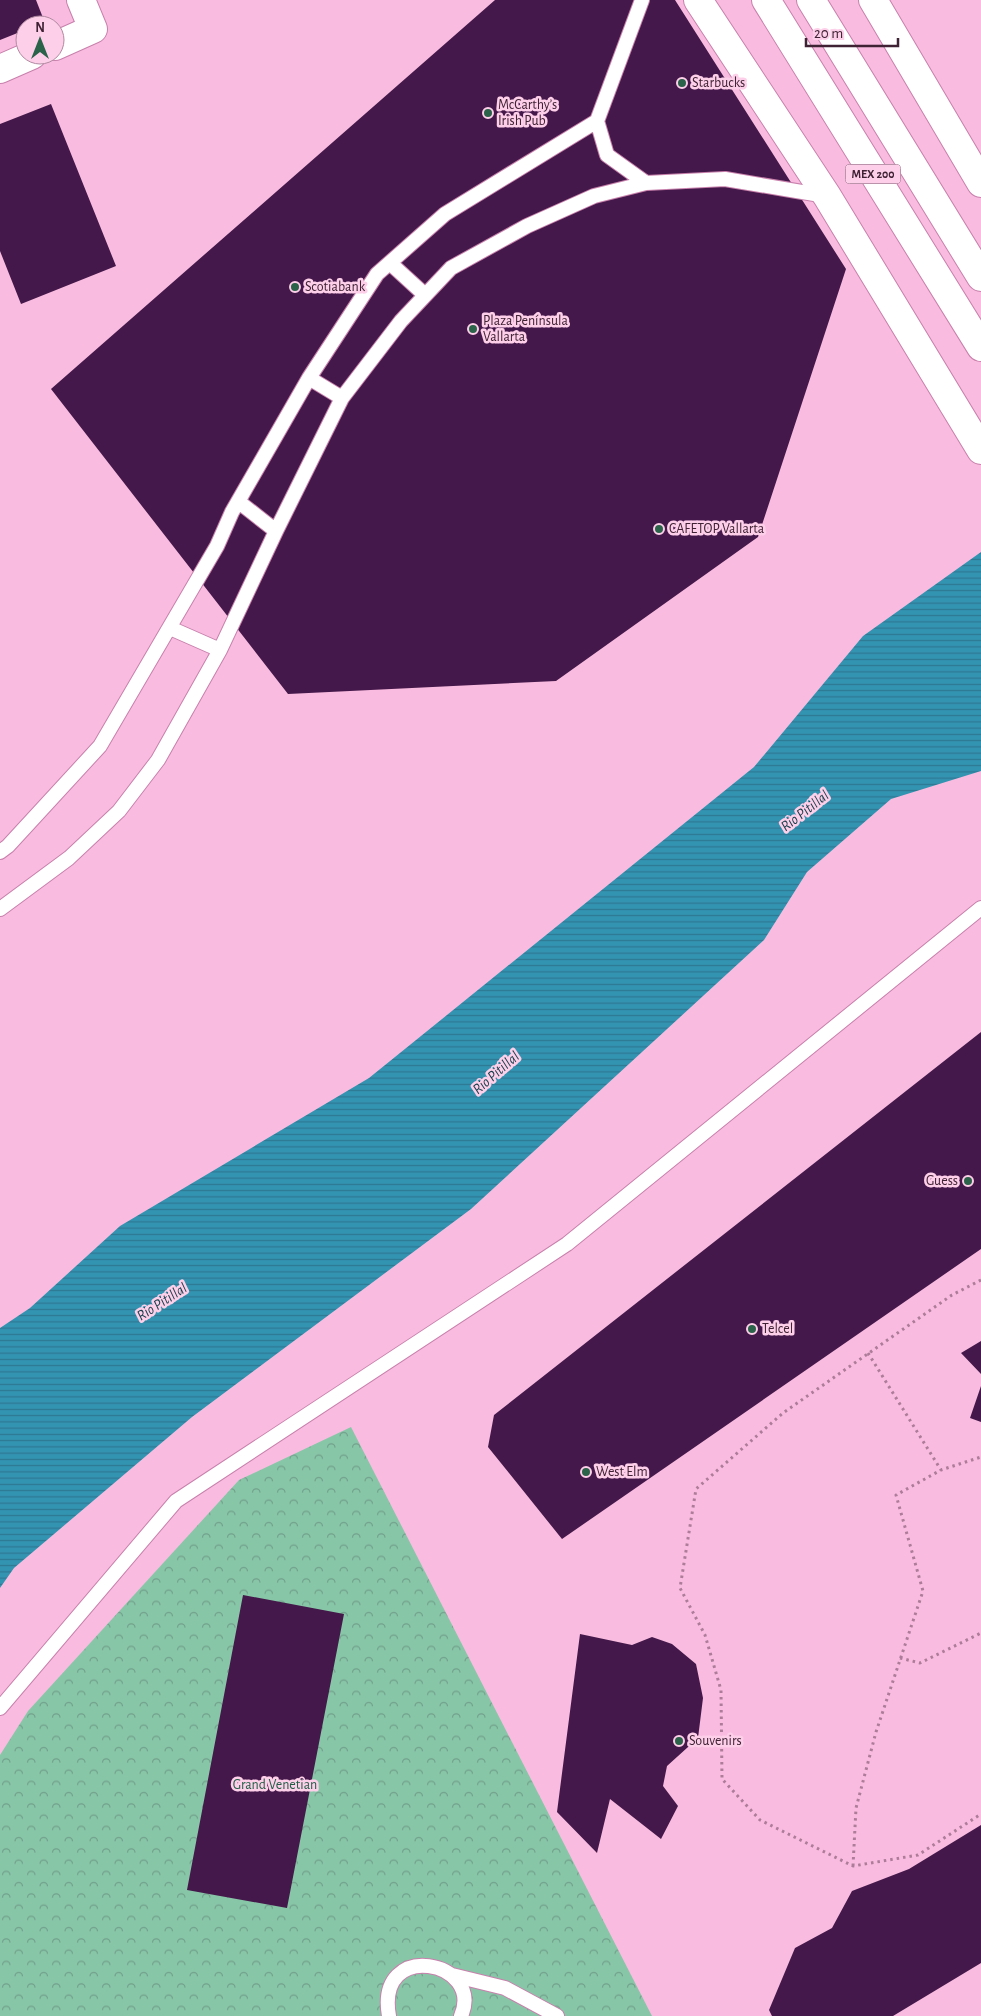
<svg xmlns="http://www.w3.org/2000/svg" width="981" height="2016" font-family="'Alegreya Sans',sans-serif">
<defs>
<pattern id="park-crowns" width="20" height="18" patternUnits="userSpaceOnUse" patternTransform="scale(1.25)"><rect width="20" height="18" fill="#88c6a8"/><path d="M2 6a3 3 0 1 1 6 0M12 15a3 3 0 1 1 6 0" fill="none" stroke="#71a08a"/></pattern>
<pattern id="water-rules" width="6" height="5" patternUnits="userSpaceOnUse" patternTransform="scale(1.25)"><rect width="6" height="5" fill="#3394b2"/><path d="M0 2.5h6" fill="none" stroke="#2d7892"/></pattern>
</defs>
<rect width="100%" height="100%" fill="#f9bce0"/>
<path fill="url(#park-crowns)" d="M351 1427 652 2016H0V1755L28 1711 239 1480Z"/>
<path fill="url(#water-rules)" d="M981 552V771L891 799 807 872 764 940 471 1209 192 1417 14 1568 0 1588V1328L30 1308 120 1226 369 1078 754 767 863 636Z"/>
<path fill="#44184a" d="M0 0H36L45 23 40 25H25V30L0 40Z
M495 0H675L846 269 758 537 556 681 288 694 51 389Z
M51 104 116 266 21 304 0 251V124Z
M981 1032V1249L562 1539 488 1447 494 1415Z
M981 1341V1374L961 1353Z
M981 1386V1422L970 1418Z
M243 1595 344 1614 287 1908 187 1890Z
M580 1634 632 1645 652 1637 672 1644 696 1664 703 1698 698 1738 667 1766 663 1786 678 1806 661 1839 610 1799 597 1853 557 1812Z
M981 1825V1963L893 2016H772L769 2010 795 1948 832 1928 852 1891 909 1869Z"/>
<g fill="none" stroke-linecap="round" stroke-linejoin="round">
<defs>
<path id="service" d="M597 121 607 155 646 183
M390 263 425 295
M309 378 342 398
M239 502 276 531
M170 628 220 650
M0 852 8 846 100 746 217 546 232 512 309 378 377 274 445 214 597 121 642 0
M0 909 69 858 119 811 158 760 220 650 276 531 342 398 401 321 451 268 527 226 594 196 646 183 725 179 826 196
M0 1708 176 1501 567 1244 981 908
M452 1975 505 1988 557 2016
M389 2016C375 1938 485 1961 461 2016"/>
<path id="minor" d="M55 46 93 29 81 0
M0 69 32 55"/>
<path id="secondary" d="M698 0 827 196 981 450
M873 0 981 183"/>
<path id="trunk" d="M766 0 981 347
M811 0 981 277"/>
</defs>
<use href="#service" stroke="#c880ac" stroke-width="16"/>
<use href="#minor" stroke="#c880ac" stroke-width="30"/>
<use href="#secondary" stroke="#c880ac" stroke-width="30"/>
<use href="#trunk" stroke="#c880ac" stroke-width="30"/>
<path stroke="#ac7c99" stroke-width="3" stroke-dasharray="2.5 4" stroke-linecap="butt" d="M981 1280 952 1295 783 1413 696 1489 680 1588 705 1635 721 1690 722 1779 760 1820 853 1866 918 1855 981 1814
M868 1353 941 1470
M900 1658 920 1663 981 1633
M853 1866 856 1808 876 1732 923 1591 896 1495 941 1470 981 1457"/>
<use href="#service" stroke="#fff" stroke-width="14"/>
<use href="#minor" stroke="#fff" stroke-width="28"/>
<use href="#secondary" stroke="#fff" stroke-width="28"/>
<use href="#trunk" stroke="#fff" stroke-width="28"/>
</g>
<g fill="#2a624a" stroke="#fdcfe9" stroke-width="2">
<circle cx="682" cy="83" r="5"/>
<circle cx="488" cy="113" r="5"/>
<circle cx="295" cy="287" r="5"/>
<circle cx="473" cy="329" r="5"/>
<circle cx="659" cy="529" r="5"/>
<circle cx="968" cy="1181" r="5"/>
<circle cx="752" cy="1329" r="5"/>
<circle cx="586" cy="1472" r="5"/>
<circle cx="679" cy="1741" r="5"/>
</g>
<g text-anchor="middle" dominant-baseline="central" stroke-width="5" stroke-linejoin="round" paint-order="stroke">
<rect fill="#fdcfe9" stroke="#78566a" stroke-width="1" x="845.5" y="164.5" width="55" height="19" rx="4"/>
<g font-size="12" font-weight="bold" fill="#3f2234">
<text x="873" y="174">MEX 200</text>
</g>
<g font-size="14" fill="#3f2234" stroke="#fdcfe9" text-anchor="start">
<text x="692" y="83">Starbucks</text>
<text x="498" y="105">McCarthy’s<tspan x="498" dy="16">Irish Pub</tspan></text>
<text x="305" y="287">Scotiabank</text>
<text x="483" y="321">Plaza Península<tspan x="483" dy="16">Vallarta</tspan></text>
<text x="669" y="529">CAFETOP Vallarta</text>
<text x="958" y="1181" text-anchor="end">Guess</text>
<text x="762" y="1329">Telcel</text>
<text x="596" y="1472">West Elm</text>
<text x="689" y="1741">Souvenirs</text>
</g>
<g font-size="14" fill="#205f46" stroke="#fdcfe9">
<text x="275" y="1785">Grand Venetian</text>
</g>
<g font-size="15" font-style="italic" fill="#123d4a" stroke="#fdcfe9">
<text transform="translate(805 811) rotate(-38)">Rio Pitillal</text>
<text transform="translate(496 1073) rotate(-41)">Rio Pitillal</text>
<text transform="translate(162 1302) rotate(-33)">Rio Pitillal</text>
</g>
</g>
<g transform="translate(40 40)"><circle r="24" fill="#fdcfe9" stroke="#b18aa1"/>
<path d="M0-4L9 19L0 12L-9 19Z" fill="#2a624a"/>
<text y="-8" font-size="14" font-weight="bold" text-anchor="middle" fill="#3f2234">N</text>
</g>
<path d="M806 38v8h92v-8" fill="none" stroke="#3f2234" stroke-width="2.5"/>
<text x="814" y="38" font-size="15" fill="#3f2234" stroke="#fdcfe9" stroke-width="4" paint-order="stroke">20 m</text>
</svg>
